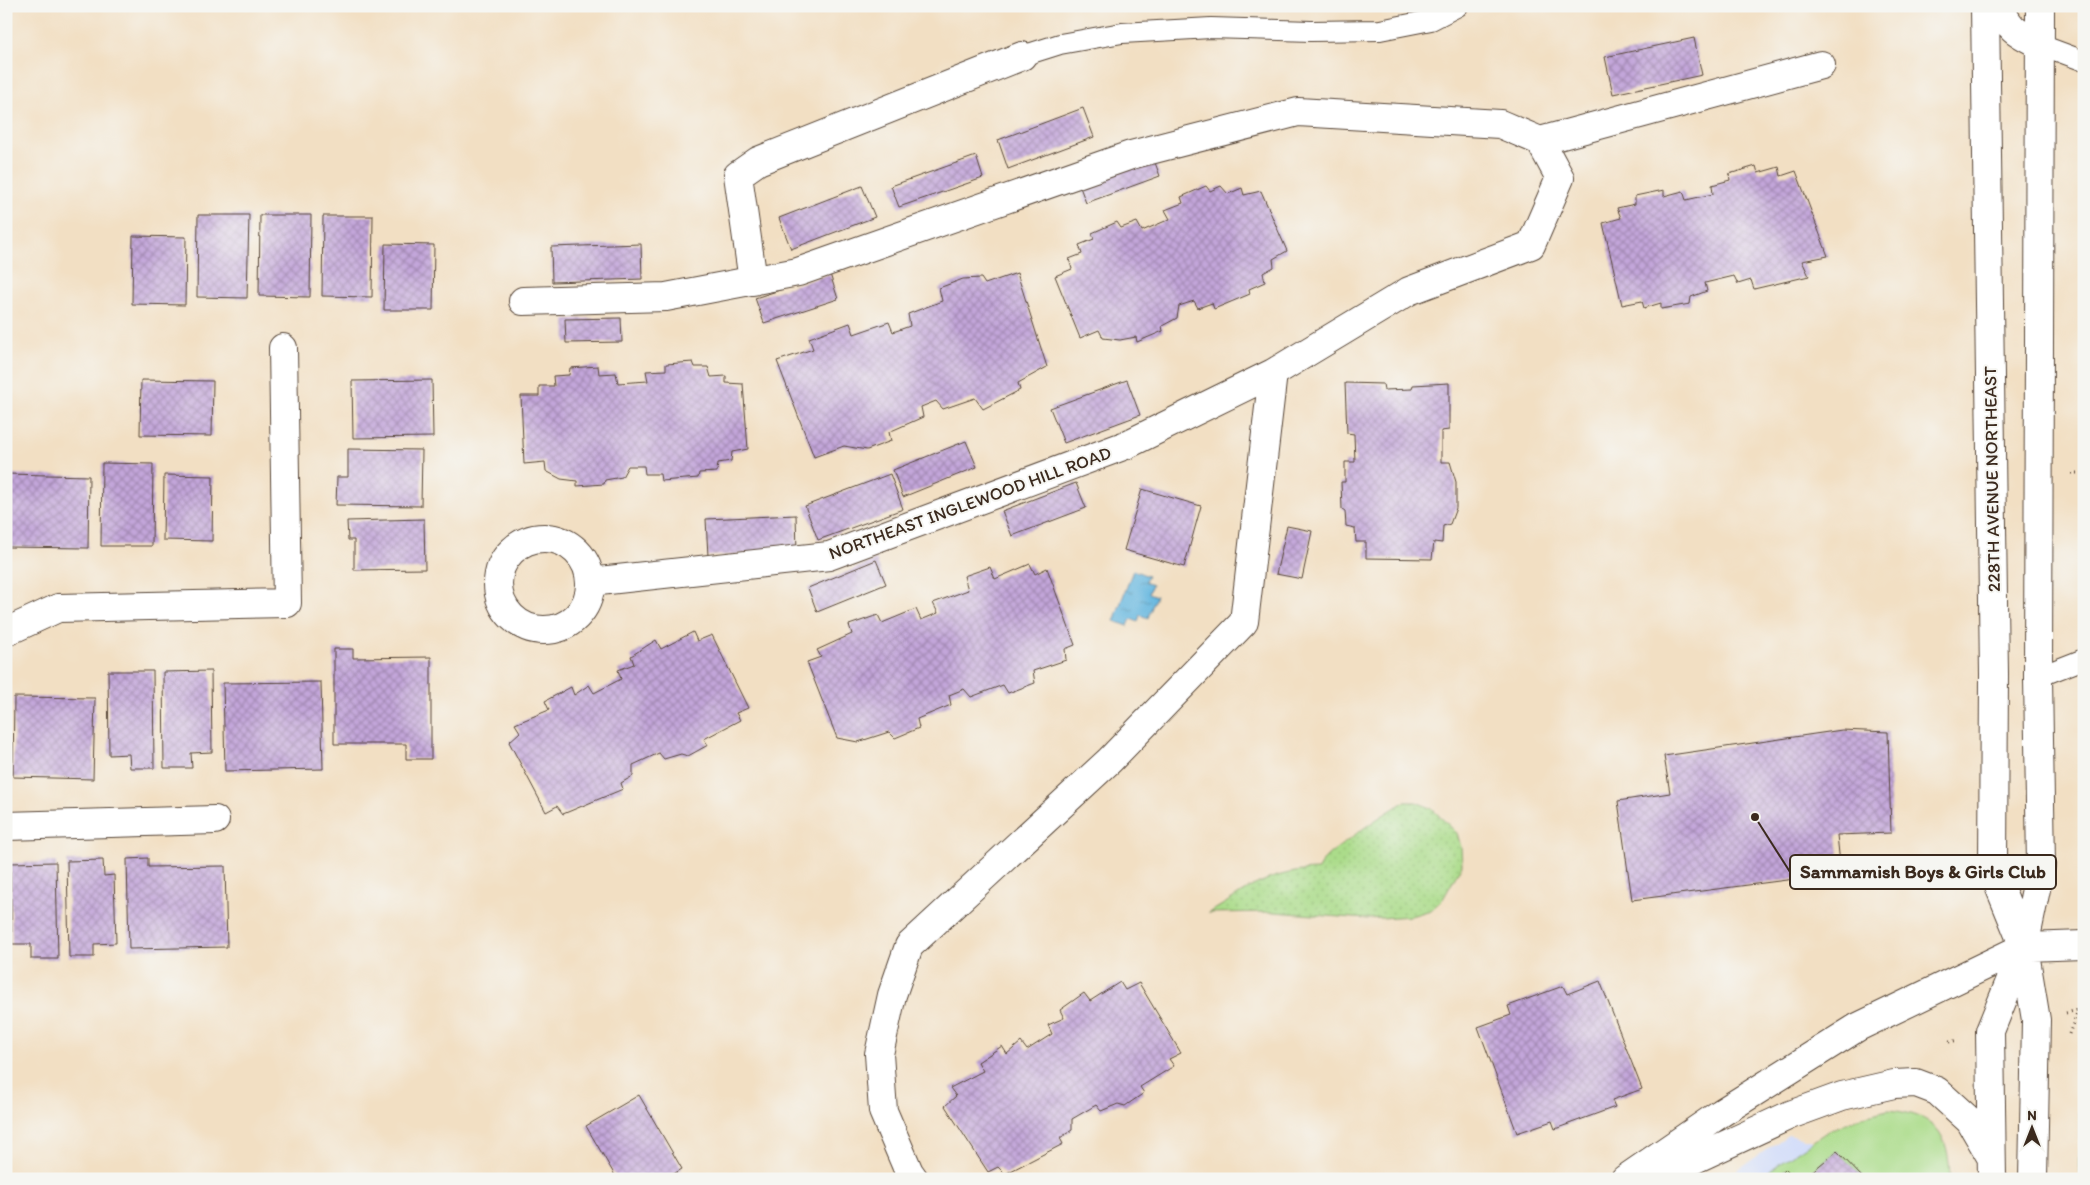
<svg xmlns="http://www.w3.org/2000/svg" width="2090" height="1185" font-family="Itim,sans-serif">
<defs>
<pattern id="grass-dots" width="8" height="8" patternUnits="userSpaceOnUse" patternTransform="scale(1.25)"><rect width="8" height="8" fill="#abdc8a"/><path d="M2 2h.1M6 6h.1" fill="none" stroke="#94bd77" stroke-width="1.8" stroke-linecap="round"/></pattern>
<pattern id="water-ripples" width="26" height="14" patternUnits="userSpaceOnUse" patternTransform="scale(1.25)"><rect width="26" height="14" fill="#63b6df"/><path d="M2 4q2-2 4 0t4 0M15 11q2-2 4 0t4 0" fill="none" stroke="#5394b4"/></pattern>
<pattern id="building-cross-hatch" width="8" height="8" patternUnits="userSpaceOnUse" patternTransform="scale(1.25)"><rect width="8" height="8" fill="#c3a6da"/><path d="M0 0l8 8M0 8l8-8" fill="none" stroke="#a087b0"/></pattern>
</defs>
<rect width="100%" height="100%" fill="#f6f6f2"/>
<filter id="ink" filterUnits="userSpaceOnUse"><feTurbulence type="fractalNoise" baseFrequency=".02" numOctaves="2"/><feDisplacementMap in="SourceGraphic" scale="10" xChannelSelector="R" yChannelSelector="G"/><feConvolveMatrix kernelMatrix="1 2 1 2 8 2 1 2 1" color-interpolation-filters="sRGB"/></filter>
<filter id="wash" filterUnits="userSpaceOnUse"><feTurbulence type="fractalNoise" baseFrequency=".0096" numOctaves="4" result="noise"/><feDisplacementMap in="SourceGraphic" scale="20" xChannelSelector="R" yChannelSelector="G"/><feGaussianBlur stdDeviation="1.12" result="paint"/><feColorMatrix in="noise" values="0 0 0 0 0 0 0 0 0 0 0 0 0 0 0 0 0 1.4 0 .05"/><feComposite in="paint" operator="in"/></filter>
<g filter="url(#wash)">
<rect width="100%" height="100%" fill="#f2dfc3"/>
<path fill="#cfdafa" d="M1788 1135 1936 1172V1179H1724Z"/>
<path fill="url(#grass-dots)" stroke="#738354" d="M1404 802H1416L1431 808 1457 833 1461 847 1462 865 1443 899 1431 910 1411 916 1367 919 1274 912 1208 913C1220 907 1230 900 1241 893 1263 878 1292 870 1318 870 1324 854 1336 850 1348 840 1366 826 1384 814 1404 802Z"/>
<path fill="#abdc8a" stroke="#738354" d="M2084 1040V1179H2080L2079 1066Z
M1889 1110C1936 1115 1949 1132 1950 1179H1864L1837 1151 1803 1179H1795L1786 1169 1776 1179H1757L1828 1131 1863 1116Z"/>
<path fill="url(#water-ripples)" stroke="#4f707e" d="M1133 570 1148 576 1145 582 1152 585 1149 593 1156 596 1148 618 1140 615 1138 622 1131 619 1128 626 1114 621Z"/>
<g id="blocks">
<path fill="url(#building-cross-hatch)" d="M1694 38 1702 75 1613 94 1605 57Z
M1083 108 1094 137 1008 169 998 140Z
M1151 152 1160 176 1086 203 1077 179Z
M976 156 983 178 899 207 891 186Z
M1756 166 1758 173 1779 167 1781 176 1796 171 1828 256 1802 261 1809 276 1754 289 1751 280 1738 284 1734 276 1705 283 1707 291 1691 297 1690 304 1661 309V303L1644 308 1642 301 1622 305 1603 223 1621 218 1617 208 1635 204V196L1664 190V196L1683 191 1686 200 1713 194 1712 185 1730 180 1729 174Z
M862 186 875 217 791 249 779 218Z
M1206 186 1210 191 1221 186 1228 194 1242 188 1244 195 1261 191 1287 251 1273 259 1274 267 1263 273 1265 282 1249 289 1250 294 1214 309 1212 303 1198 308 1194 301 1179 306 1177 318 1162 326 1163 331 1137 342 1136 337 1120 340 1103 338 1099 330 1080 338 1055 276 1072 269 1069 259 1082 254 1079 245 1094 239 1092 233 1117 222 1121 228 1137 222 1142 231 1170 219 1165 210 1183 203 1181 197Z
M198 215H249L247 298 197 297Z
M260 215H311L310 297 259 296Z
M323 216H373L372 297 322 296Z
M133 236 186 237 185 305 132 304Z
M385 244 434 245 433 310H384Z
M641 244 642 279 552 282 551 247Z
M1017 273 1047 367 1018 383 1020 390 983 409 975 398 943 409 936 401 921 407 923 417 889 432 891 441 867 450 844 446 814 457 777 361 813 349 809 338 850 323 854 334 889 322 893 332 910 326 908 314 942 301 939 288 963 279 981 278 985 284Z
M830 274 838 299 764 323 755 298Z
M621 318 622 342 566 343 565 319Z
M693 362 695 367H708L711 377 726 376V383L743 384 748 449 732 452 731 461 718 463 717 472 699 473 698 478 661 481 660 474H645L644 466H628L622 477 605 480 604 484 577 486V481L561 479 546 471 545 462 524 464 521 396H539V386H554L553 376 569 375 570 368 598 366 599 374 616 373 618 383 648 381 646 371 666 370V364Z
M141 380 213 381 212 436 140 435Z
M432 380 433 437 353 438 352 381Z
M1127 380 1140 415 1064 443 1050 408Z
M1345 383 1383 384 1384 390 1412 389 1413 385 1449 383V430L1441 431V462H1450L1456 482V508L1450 524 1443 526 1442 543 1434 542 1432 559 1366 558V542H1356L1355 528 1346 526 1345 511 1342 509 1341 482H1345V462H1355L1354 434 1347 433Z
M966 441 977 467 903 497 893 470Z
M348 449 422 450 421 506 336 505 337 477H348Z
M102 463 153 464 152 546H101Z
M6 474 89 476 88 548 6 547Z
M890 474 903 509 818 540 805 506Z
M164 475 213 476 212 541 163 540Z
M1076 483 1086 508 1012 536 1002 511Z
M1142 489 1201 506 1184 567 1124 550Z
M796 515 797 552 708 556 706 519Z
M424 519 425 569 354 570V540H348L347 521Z
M1287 526 1312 531 1302 579 1276 574Z
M876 560 886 584 817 612 808 588Z
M1030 564 1035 574 1047 568 1075 645 1065 649 1066 660 1033 671 1035 683 1008 693 1003 685 971 697 964 689 949 695 951 705 917 719 919 728 895 738 889 732 858 742 837 738 807 662 821 657 817 650 852 634 849 625 878 615 882 623 916 609 921 620 938 613 933 603 968 590 964 576 990 567 995 579Z
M693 632 697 641 712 635 748 708 736 713 740 720 704 739 708 745 688 756 681 754 664 759 659 753 633 765V776L621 783 623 789 563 814 557 806 546 812 509 742 520 732 515 724 549 710 545 701 571 687 574 695 589 685 594 693 621 679 618 670 634 664 631 656 656 640 661 649Z
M334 649H353V658L431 657V759H406V744H334Z
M108 671H153L154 768H130L129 754 109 755Z
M211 671 212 752 191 753 192 768H164L163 672Z
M321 682 323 769 225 771 223 683Z
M14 697 95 698 93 779 13 777Z
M1842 730 1888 732 1891 833 1837 835 1841 873 1632 900 1618 801 1670 793 1664 756Z
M148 858V867L225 866 227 947 129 949 127 859Z
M103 860 104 876 114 875 116 943 94 944V957H69L67 861Z
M56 862 58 959H31V944H12L10 863Z
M1600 981 1642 1089 1612 1100 1615 1107 1555 1129 1552 1121 1517 1133 1478 1027 1511 1015 1508 1006 1563 986 1567 994Z
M1120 982 1125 990 1139 983 1181 1053 1169 1059 1174 1066 1140 1087 1144 1093 1125 1106 1118 1104 1101 1111 1096 1105 1072 1119V1130L1060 1138 1063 1144 1005 1174 998 1167 988 1172 945 1106 956 1096 950 1088 983 1071 978 1062 1002 1046 1007 1054 1021 1042 1027 1050 1052 1034 1048 1025 1064 1018 1060 1010 1084 993 1090 1001Z
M639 1095 682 1169 665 1179H617L586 1126Z
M1837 1151 1864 1179H1803Z
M1786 1169 1795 1179H1776Z"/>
</g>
</g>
<g filter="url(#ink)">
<use href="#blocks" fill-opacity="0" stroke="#564537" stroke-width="1"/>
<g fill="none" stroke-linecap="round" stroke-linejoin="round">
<defs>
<path id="lane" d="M2041 45 2084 61
M1022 56 1060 44 1122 33 1211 28 1311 31 1380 30 1431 20 1458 6
M2038 677 2084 659"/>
<path id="street" d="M1540 141 1821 65
M753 281 738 175 758 161 1022 56
M523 301 666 297 798 272 1131 155 1298 112 1500 124 1540 141 1560 178 1531 245 1409 291 1273 373 1244 622 1110 760 909 946 892 995 879 1054 883 1111 909 1172 914 1179
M498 584a46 46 0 1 1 92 0a46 46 0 1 1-92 0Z
M590 582 829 556 1126 445 1273 373
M6 632 58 608 287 603 283 348
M6 826 215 820"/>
<path id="secondary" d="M1985 6 1994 674 1993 871 2024 947 2036 1020 2033 1179
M2001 6C2007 30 2020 34 2041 45
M1625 1179 1721 1113 1858 1027 2024 947 2084 945
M1652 1179 1790 1115 1842 1096 1894 1084 1916 1083 1937 1091 1970 1121 1991 1157
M1992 1179 1990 1031 2024 947 2041 865 2038 677 2040 6"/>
</defs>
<use href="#lane" stroke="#564537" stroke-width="22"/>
<use href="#street" stroke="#564537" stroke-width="30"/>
<use href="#secondary" stroke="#564537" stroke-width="30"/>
<path stroke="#564537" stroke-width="3" stroke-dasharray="1 4" stroke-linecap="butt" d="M2071 473H2084
M2066 1013 2078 1010
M2069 1034 2078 1010 2084 1004
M1949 1042 1958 1040
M1742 1173 1746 1179"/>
<use href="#lane" stroke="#fff" stroke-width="20"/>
<use href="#street" stroke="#fff" stroke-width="28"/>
<use href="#secondary" stroke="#fff" stroke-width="28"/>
</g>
</g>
<g text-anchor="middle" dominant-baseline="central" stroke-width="4" stroke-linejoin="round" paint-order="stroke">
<g font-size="18" fill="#3b2a1e" stroke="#f6f6f2">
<text transform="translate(1992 479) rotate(-91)">228TH AVENUE NORTHEAST</text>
<text transform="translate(970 503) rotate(-20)">NORTHEAST INGLEWOOD HILL ROAD</text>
</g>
</g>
<path fill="none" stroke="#3b2a1e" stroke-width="2" d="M1755 817L1790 872"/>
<circle fill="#3b2a1e" stroke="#f6f6f2" stroke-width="2" cx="1755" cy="817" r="5"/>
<rect fill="#f6f6f2" stroke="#3b2a1e" stroke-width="2" x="1790" y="855" width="266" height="34" rx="5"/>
<g font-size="19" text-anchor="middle" font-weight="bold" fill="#3b2a1e">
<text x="1923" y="878">Sammamish Boys &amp; Girls Club</text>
</g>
<rect width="2090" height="1185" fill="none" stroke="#f6f6f2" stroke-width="25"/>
<g transform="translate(2032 1128)" stroke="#f6f6f2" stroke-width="4" paint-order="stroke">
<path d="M0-4L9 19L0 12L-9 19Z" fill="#3b2a1e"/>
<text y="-8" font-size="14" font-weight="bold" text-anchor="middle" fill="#3b2a1e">N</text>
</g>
</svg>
